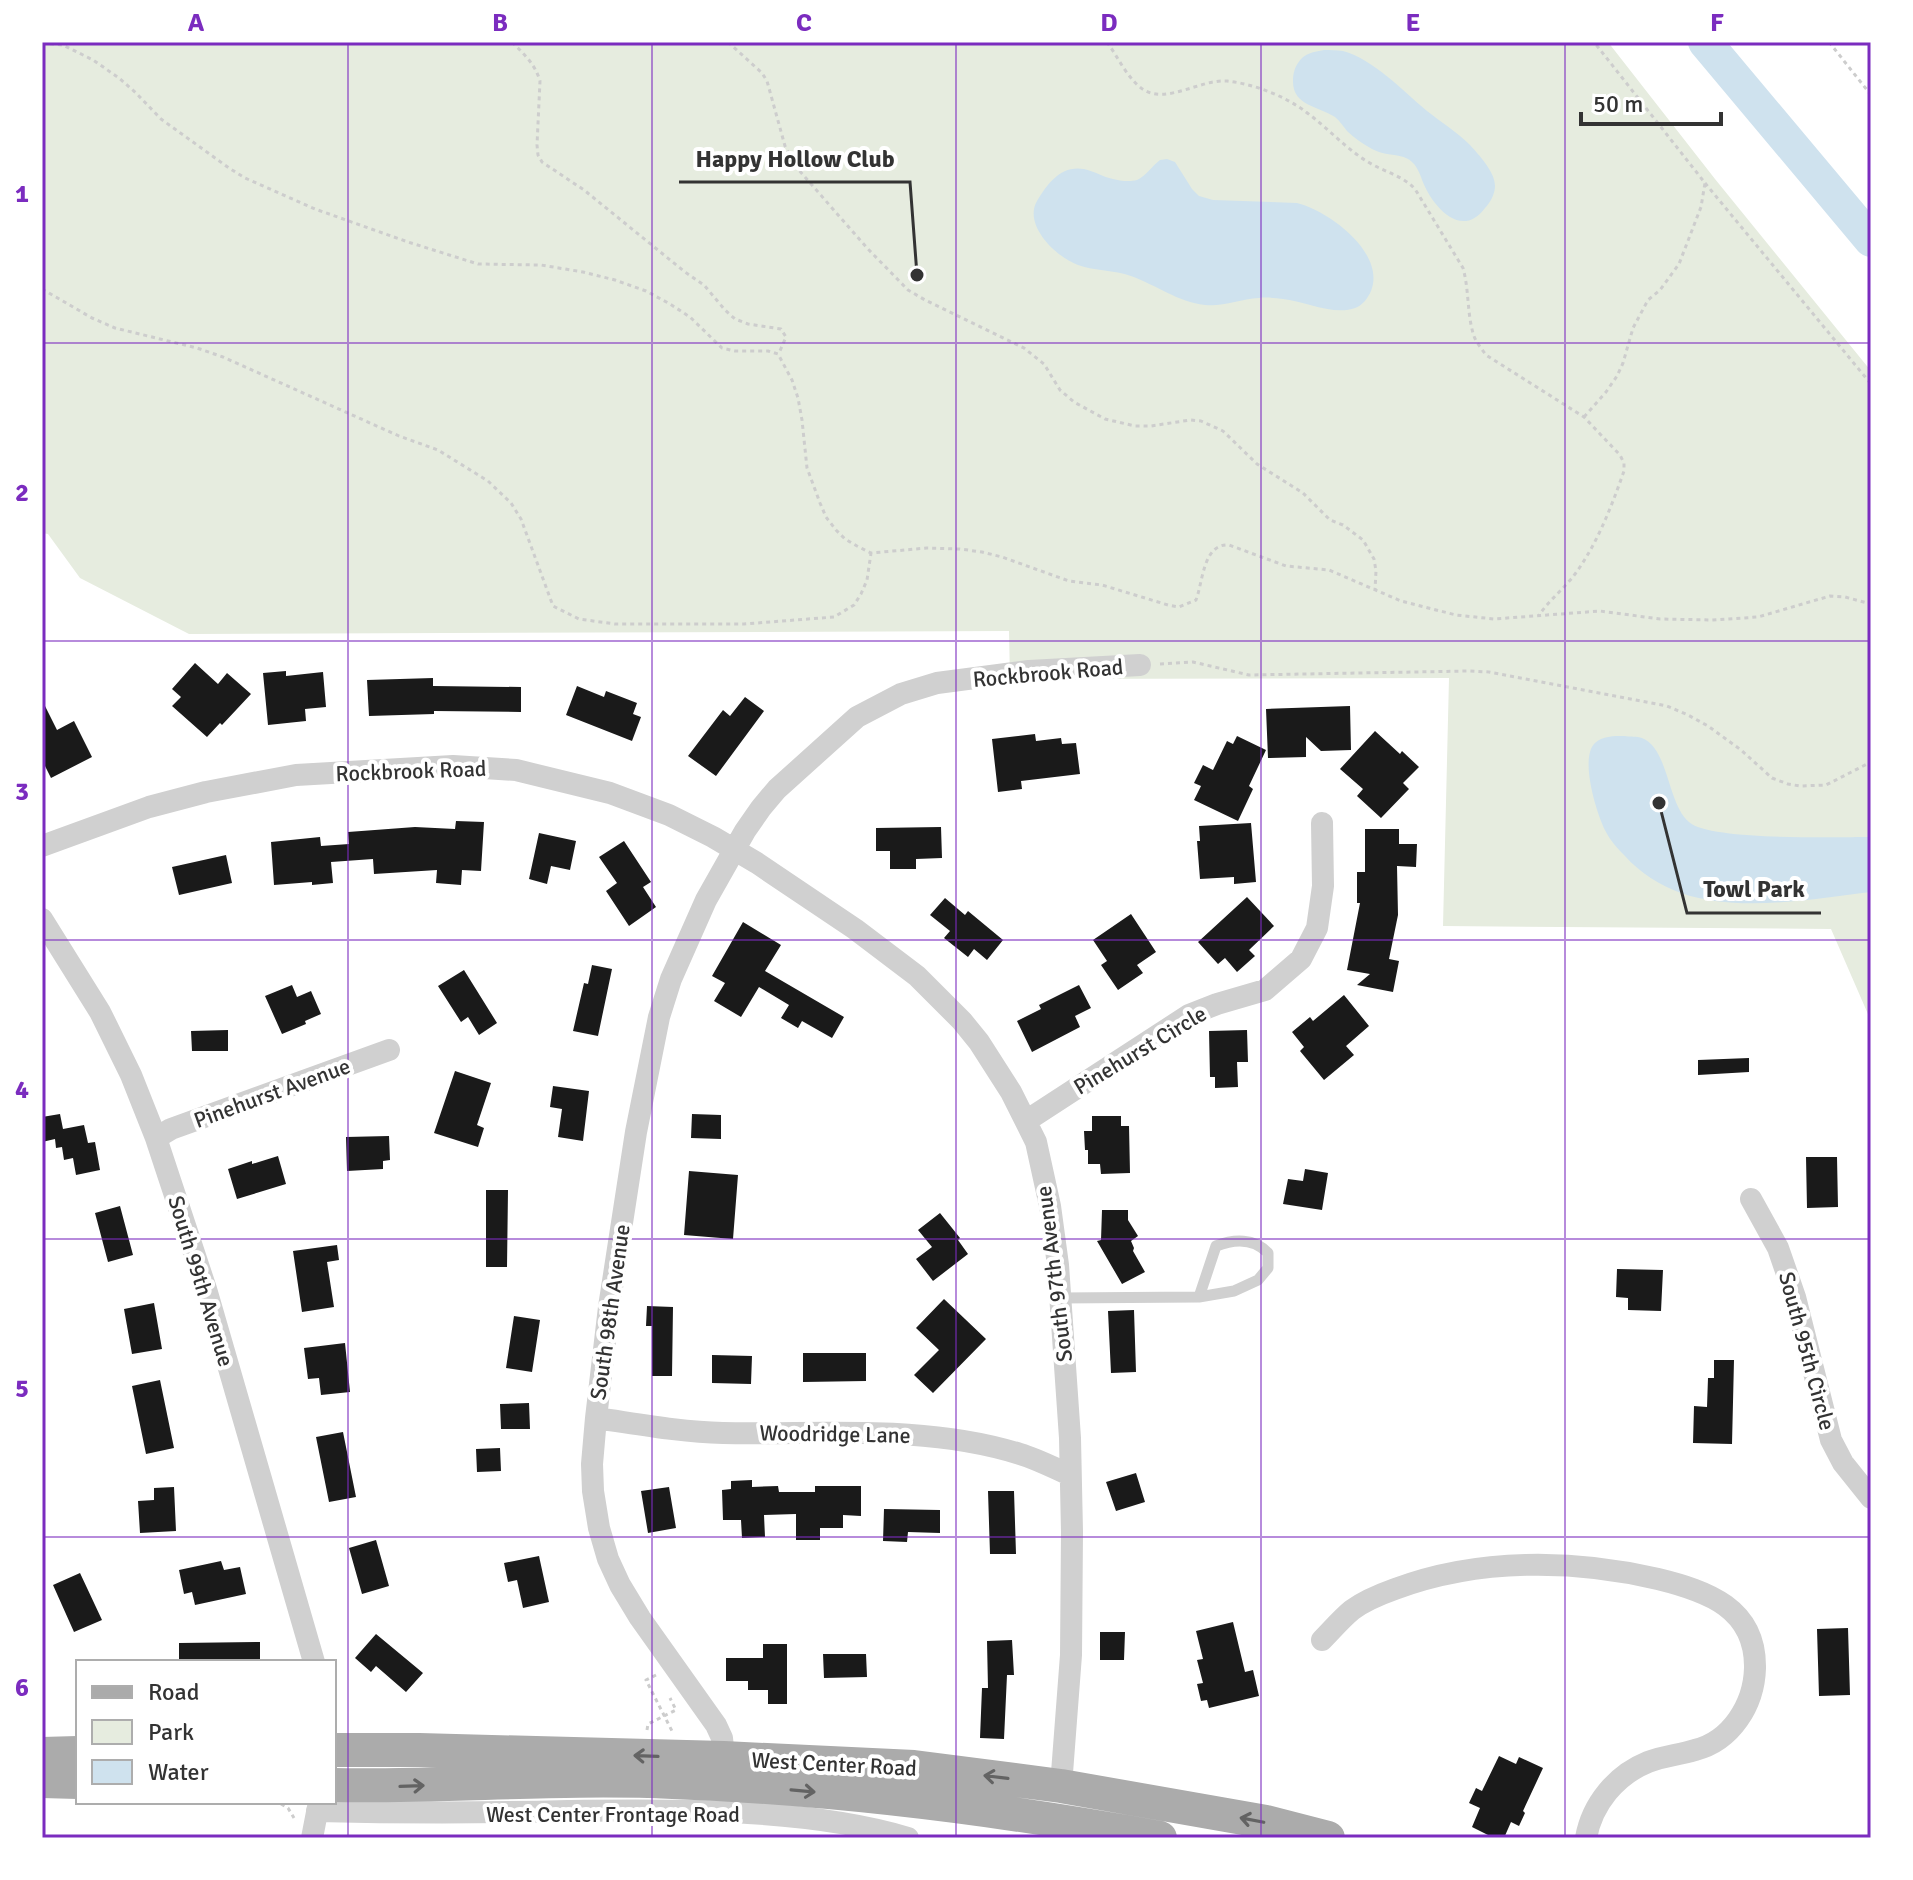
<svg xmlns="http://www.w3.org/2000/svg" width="1913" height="1880" font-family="Signika,sans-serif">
<rect width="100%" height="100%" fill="#fff"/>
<path fill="#e6ecdf" d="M42 42H1608L1715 179 1871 371V1021L1831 929 1443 926 1449 678 1010 679 1009 631 189 634 80 578 48 534 42 533Z"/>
<path fill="#cfe2ee" d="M1324 50C1330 50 1337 50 1343 51 1373 59 1403 91 1427 111 1441 122 1457 132 1470 145 1479 155 1495 172 1495 186 1495 194 1490 203 1485 208 1460 242 1429 202 1421 177 1411 148 1393 160 1372 149 1363 144 1354 138 1347 131 1343 126 1340 121 1335 117 1319 106 1292 106 1293 80 1293 74 1295 67 1298 63 1304 53 1314 52 1324 50Z
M1167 159 1175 162 1192 189 1199 196 1213 200 1297 203C1329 211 1386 253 1371 291 1368 298 1362 306 1355 308 1334 316 1304 301 1283 299 1275 298 1266 297 1259 298 1240 299 1223 307 1205 305 1178 302 1156 285 1131 276 1114 270 1095 271 1078 265 1056 257 1023 225 1037 201 1048 183 1061 165 1084 169 1094 171 1103 177 1113 179 1120 181 1130 182 1137 180 1146 176 1152 166 1160 160Z
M1624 736C1630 737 1637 736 1642 738 1669 749 1667 803 1689 822 1709 841 1839 837 1871 837V892C1812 899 1738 913 1681 893 1661 886 1639 872 1625 856 1618 849 1610 840 1606 832 1597 815 1579 758 1595 743 1602 736 1614 736 1624 736Z"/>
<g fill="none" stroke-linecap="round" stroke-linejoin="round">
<path stroke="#cfe2ee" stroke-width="34" d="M1705 42 1871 240"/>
</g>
<path fill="#1a1a1a" d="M195 663 218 684 227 673 251 694 222 725 220 723 207 737 172 706 181 697 172 689Z
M286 671V676L323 672 326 707 305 709 306 721 268 725 263 673Z
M433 678V686L521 687V712L434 711V714L369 716 367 680Z
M577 686 604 697 606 691 637 703 633 714 641 717 632 741 566 715Z
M745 697 764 711 716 776 688 756 723 710 730 716Z
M42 700 57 730 74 721 92 757 51 778 42 760Z
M1350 706 1351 750 1321 751 1306 737V757L1268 758 1266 709Z
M1375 731 1400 754 1402 751 1419 767 1403 783 1409 789 1381 818 1357 796 1363 789 1340 769Z
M1035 734 1036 741 1061 738 1062 744 1076 743 1080 774 1021 781 1022 789 998 792 992 739Z
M1237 736 1266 750 1249 786 1253 789 1238 821 1194 800 1201 786 1194 783 1203 765 1213 770 1227 741 1233 744Z
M456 821 484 822 481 871 462 870 461 885 436 883 437 870 374 874 373 859 331 862 333 883 312 885V882L274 885 271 842 320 837 321 846 349 844 348 832 415 827 455 829Z
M1251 823 1256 882 1234 884V877L1200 879 1197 841H1200L1199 826Z
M941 827 942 858 916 859V869H890V851H876V828Z
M1365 829H1399V844H1417L1416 867 1397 866 1398 915 1389 959 1399 961 1393 992 1357 985 1370 974 1347 970 1360 903H1357V872H1365Z
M539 833 576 841 570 870 551 866 547 884 529 879Z
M624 841 651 882 643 887 656 907 629 926 606 891 617 883 599 857Z
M226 855 232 883 179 895 172 867Z
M1247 897 1274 926 1249 950 1255 956 1237 972 1225 958 1218 964 1198 942Z
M945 898 965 915 968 911 1003 940 987 960 974 949 968 957 944 938 950 931 930 915Z
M1131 914 1156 952 1137 965 1143 973 1118 990 1101 965 1107 961 1093 940Z
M743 922 781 945 765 971 844 1017 832 1038 802 1021 798 1028 781 1018 789 1005 759 987 741 1017 714 1001 725 983 712 976Z
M592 965 612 969 598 1036 573 1031 584 983 588 984Z
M464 970 497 1023 479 1035 468 1017 461 1022 438 986Z
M292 985 297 997 311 991 321 1014 305 1021 306 1024 282 1034 265 996Z
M1079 985 1091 1008 1075 1016 1080 1027 1032 1052 1017 1021 1041 1009 1039 1005Z
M1344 995 1369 1026 1346 1046 1354 1055 1324 1080 1300 1051 1304 1047 1292 1032 1310 1017 1313 1021Z
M228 1030V1051H192L191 1031Z
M1247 1030 1248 1062H1237L1238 1087 1215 1088V1077H1210L1209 1031Z
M1749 1058V1072L1698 1075V1060Z
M455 1071 491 1083 477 1125 484 1128 478 1147 434 1133Z
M553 1086 589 1091 583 1141 558 1137 562 1109 550 1107Z
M60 1114 63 1129 84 1125 88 1143 95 1142 100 1170 76 1175 73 1158 64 1160 62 1147 56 1148 55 1139 42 1142V1117Z
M692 1114 721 1115V1139L691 1138Z
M1092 1116H1121V1126H1129L1130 1173 1101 1174 1100 1164H1088V1150H1085L1084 1131H1092Z
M389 1136 390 1160 383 1161V1169L347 1171 346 1137Z
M278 1156 286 1184 237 1199 228 1169 252 1161V1164Z
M1806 1157H1837L1838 1207 1807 1208Z
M1305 1169 1328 1173 1322 1210 1283 1204 1288 1179 1303 1181Z
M689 1171 738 1175 733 1239 684 1235Z
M486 1190H508L507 1267H486Z
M120 1206 133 1255 108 1262 95 1213Z
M1102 1210H1128V1220L1138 1236 1131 1241 1134 1248 1133 1251 1145 1272 1122 1284 1097 1241 1101 1240Z
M940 1213 960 1238 958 1240 968 1254 933 1281 916 1259 932 1247 918 1230Z
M337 1245 339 1260 327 1262 334 1307 302 1312 293 1251Z
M1617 1269 1663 1270 1661 1311 1628 1310V1298L1616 1297Z
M944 1299 986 1339 933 1393 914 1375 939 1350 916 1328Z
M154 1303 162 1349 132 1354 124 1309Z
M647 1306 673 1307 672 1376H652V1326H646Z
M1134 1310 1136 1372 1111 1373 1108 1311Z
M514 1316 540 1320 532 1372 506 1368Z
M345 1343 350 1392 321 1395 319 1378 308 1379 304 1348Z
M803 1353H866V1381L803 1382Z
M712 1355 752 1356 751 1384 712 1383Z
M1714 1360H1734L1732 1444 1693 1443 1694 1406 1707 1407 1708 1378H1714Z
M160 1380 174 1448 146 1454 132 1386Z
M529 1403 530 1429H501L500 1404Z
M343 1432 356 1497 329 1502 316 1437Z
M500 1448 501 1471 477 1472 476 1449Z
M1136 1473 1145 1502 1116 1511 1106 1482Z
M752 1480V1487L778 1486 779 1492H815V1486H861V1516L843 1515V1528H820V1540H796V1514L764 1515 765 1537 742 1538 741 1520H723L722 1490 731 1489V1481Z
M174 1487 176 1531 140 1533 138 1501 154 1500V1488Z
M669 1487 676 1528 648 1533 641 1491Z
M988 1491H1014L1016 1554H990Z
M884 1509 940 1510V1533L908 1532 907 1542 883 1541Z
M376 1540 389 1586 362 1594 349 1548Z
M539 1556 549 1602 523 1608 517 1580 508 1582 504 1563Z
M221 1561 224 1570 240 1567 246 1594 195 1605 192 1592 184 1594 179 1570Z
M80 1573 102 1620 74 1632 53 1585Z
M1233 1622 1245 1672 1253 1670 1259 1696 1209 1708 1207 1700 1201 1701 1197 1684 1203 1683 1197 1660 1203 1659 1196 1631Z
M1848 1628 1850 1695 1819 1696 1817 1629Z
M1100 1632H1125L1124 1660H1100Z
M376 1634 423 1673 406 1692 376 1666 371 1672 355 1658Z
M1012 1640 1014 1675H1007L1004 1739 980 1738 982 1688H988L987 1641Z
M260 1642V1662H179V1643Z
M763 1644H787V1704H768V1690H748V1681H726V1658H763Z
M823 1654H866L867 1677 824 1678Z
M1499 1756 1516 1764 1519 1757 1543 1768 1523 1811 1525 1813 1519 1826 1511 1822 1504 1838H1494L1472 1827 1480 1808 1469 1803 1476 1788 1482 1791Z"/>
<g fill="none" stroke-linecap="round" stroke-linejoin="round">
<path stroke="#cdcdcd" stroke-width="3" stroke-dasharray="4 4" stroke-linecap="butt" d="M512 42C524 54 535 64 540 81L537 145 538 155 542 162 584 190 685 272 704 285 725 310 735 319 748 324 781 329 786 337 779 353
M728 42 762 73 767 81 785 146 797 168 868 249 908 290 925 300 1024 348 1044 364 1060 390 1074 402 1105 419 1135 426H1151L1190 420 1201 421 1223 431 1257 464 1303 493 1330 520 1343 525 1363 540 1374 559 1376 571 1375 590
M1107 42C1118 57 1128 80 1144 90 1167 104 1201 79 1227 81 1254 84 1285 96 1306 112 1328 128 1345 148 1368 162 1384 172 1402 175 1415 189L1463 268C1469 289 1467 312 1473 333 1475 341 1481 348 1486 355L1584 417 1620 455 1624 463V471C1611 508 1596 547 1572 578 1561 591 1549 601 1539 615
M1829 42 1871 95
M42 43 63 45 93 60 119 78 136 93 161 119 229 168 245 178 315 209 408 242 478 264 541 265 583 272 615 280 646 291 670 304 690 317 722 348 735 351H768L778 354 792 380 798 398 802 420 807 468 820 503 826 517 836 530 845 539 857 546 871 553 927 548 960 549 982 552 1002 557 1069 581 1102 585 1168 605 1179 607 1196 600C1203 582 1203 543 1229 545L1286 566 1329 570 1401 601 1456 615 1494 619 1600 611 1660 619 1712 620 1758 617 1830 596 1845 597 1871 604
M1705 183 1871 384
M42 289 92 318 115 328 197 348 223 357 399 436 438 450 488 481 511 503 521 519 553 606 579 619 615 624H744L834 617 854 605 861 594 867 580 871 553
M1584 417 1606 392 1617 376 1623 363 1633 328 1648 300 1660 290 1679 264 1701 207 1705 183 1594 42
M1160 664 1193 662 1249 675 1469 671 1489 672 1667 706 1688 715 1708 726 1741 750 1772 778 1788 784 1800 786 1826 785 1871 762
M656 1675 646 1680 672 1731
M647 1730 648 1724 676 1710 670 1698
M129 1802H134
M274 1802 281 1804 282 1802
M281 1804 288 1808 294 1818"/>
<path stroke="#d0d0d0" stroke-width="11" d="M1060 1298 1199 1297 1234 1291 1258 1280 1268 1268V1253C1254 1238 1234 1239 1216 1246L1199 1297"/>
<path stroke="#d0d0d0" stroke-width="22" d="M42 846 149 807 206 792 296 775 453 766 516 770 610 793 669 815 713 837 757 863 855 929 917 976 962 1021 979 1042 1011 1092 1036 1142 1050 1206 1058 1265 1070 1438 1072 1532 1071 1655 1061 1786
M42 919 100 1012 131 1075 156 1138 206 1289 314 1662
M1026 1121 1189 1015 1217 1004 1265 990 1301 959 1317 928 1323 886 1322 823
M156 1138 171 1129 389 1050
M1751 1199 1778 1248 1795 1297 1831 1440 1843 1463 1871 1498
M596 1418C638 1424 680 1432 723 1433 821 1435 924 1424 1020 1454 1037 1459 1054 1468 1070 1475
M1322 1640C1332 1630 1341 1619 1352 1610 1364 1601 1381 1594 1395 1589 1478 1558 1573 1559 1658 1579 1707 1591 1756 1608 1755 1668 1754 1705 1731 1741 1695 1750 1679 1755 1663 1756 1648 1762 1616 1775 1592 1804 1586 1838
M724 1758 722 1738 716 1725 640 1618 620 1585 608 1559 599 1528 593 1491 592 1464 596 1418 609 1307 636 1132 659 1017 671 979 706 900 745 831 761 808 777 789 857 717 901 694 937 683 1029 671 1140 665
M317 1811C400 1813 484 1813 568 1811 676 1810 803 1807 908 1838
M312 1838 319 1802"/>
<path stroke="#ababab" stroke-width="34" d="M334 1750H419L724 1758 914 1767 1061 1786 1266 1822 1328 1838
M42 1754 78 1753
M42 1781 78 1782
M334 1785C447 1787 560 1777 673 1782 836 1788 1000 1809 1160 1838"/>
</g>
<defs><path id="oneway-shaft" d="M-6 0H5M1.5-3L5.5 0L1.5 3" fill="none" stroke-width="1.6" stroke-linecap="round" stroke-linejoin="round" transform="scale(2)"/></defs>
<g stroke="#636363">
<use href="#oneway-shaft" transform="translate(646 1756) rotate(-178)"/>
<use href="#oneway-shaft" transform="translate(996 1777) rotate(-173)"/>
<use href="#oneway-shaft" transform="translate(412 1786) rotate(-2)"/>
<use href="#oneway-shaft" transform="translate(803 1791) rotate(5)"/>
<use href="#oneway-shaft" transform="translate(1252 1820) rotate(-169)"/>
</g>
<path fill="none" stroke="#7b2cbf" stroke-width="2" stroke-opacity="0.55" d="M348 42V1838M652 42V1838M956 42V1838M1261 42V1838M1565 42V1838M42 343H1871M42 641H1871M42 940H1871M42 1239H1871M42 1537H1871"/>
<g text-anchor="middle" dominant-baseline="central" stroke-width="8" stroke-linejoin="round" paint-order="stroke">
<g font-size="22" fill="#333" stroke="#fff">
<text transform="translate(1048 673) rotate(-5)">Rockbrook Road</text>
<text transform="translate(411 771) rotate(-2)">Rockbrook Road</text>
<text transform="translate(1140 1050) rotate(-31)">Pinehurst Circle</text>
<text transform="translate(272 1093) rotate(-20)">Pinehurst Avenue</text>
<text transform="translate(1054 1274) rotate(-97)">South 97th Avenue</text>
<text transform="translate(201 1281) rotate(73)">South 99th Avenue</text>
<text transform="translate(610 1312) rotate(-82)">South 98th Avenue</text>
<text transform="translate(1807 1351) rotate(75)">South 95th Circle</text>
<text transform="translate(835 1434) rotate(1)">Woodridge Lane</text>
<text transform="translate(834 1764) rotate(3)">West Center Road</text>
<text x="613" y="1814">West Center Frontage Road</text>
</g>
</g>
<path fill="none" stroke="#333" stroke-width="3" d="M917 275L910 182H679M1659 803L1687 913H1821"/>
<g fill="#333" stroke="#fff" stroke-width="3">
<circle cx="917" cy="275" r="8"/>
<circle cx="1659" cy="803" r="8"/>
</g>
<g font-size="24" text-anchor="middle" font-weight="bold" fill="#333" stroke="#fff" stroke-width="8" stroke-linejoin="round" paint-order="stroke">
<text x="795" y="167">Happy Hollow Club</text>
<text x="1754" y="897">Towl Park</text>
</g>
<rect width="1913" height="1880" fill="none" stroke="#ffffff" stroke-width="88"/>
<rect x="76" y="1660" width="260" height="144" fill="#ffffff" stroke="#adadad" stroke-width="2"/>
<rect x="92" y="1686" width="40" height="12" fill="#ababab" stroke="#adadad" stroke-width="2"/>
<text x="148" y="1700" font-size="24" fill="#333333">Road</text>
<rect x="92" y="1720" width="40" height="24" fill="#e6ecdf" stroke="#adadad" stroke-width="2"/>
<text x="148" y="1740" font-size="24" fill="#333333">Park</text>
<rect x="92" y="1760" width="40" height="24" fill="#cfe2ee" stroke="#adadad" stroke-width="2"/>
<text x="148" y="1780" font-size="24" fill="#333333">Water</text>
<path d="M1581 112v12h140v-12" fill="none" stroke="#333333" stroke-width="4"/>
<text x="1593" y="112" font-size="24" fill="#333333" stroke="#ffffff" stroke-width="6" paint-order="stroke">50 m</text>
<rect x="44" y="44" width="1825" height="1792" fill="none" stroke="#7b2cbf" stroke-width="3"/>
<g font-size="26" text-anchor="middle" font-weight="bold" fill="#7b2cbf">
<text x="196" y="31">A</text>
<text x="500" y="31">B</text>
<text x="804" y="31">C</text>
<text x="1109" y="31">D</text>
<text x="1413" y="31">E</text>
<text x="1717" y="31">F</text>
<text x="22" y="202">1</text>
<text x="22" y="501">2</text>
<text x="22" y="800">3</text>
<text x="22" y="1098">4</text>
<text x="22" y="1397">5</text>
<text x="22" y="1696">6</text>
</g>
</svg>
